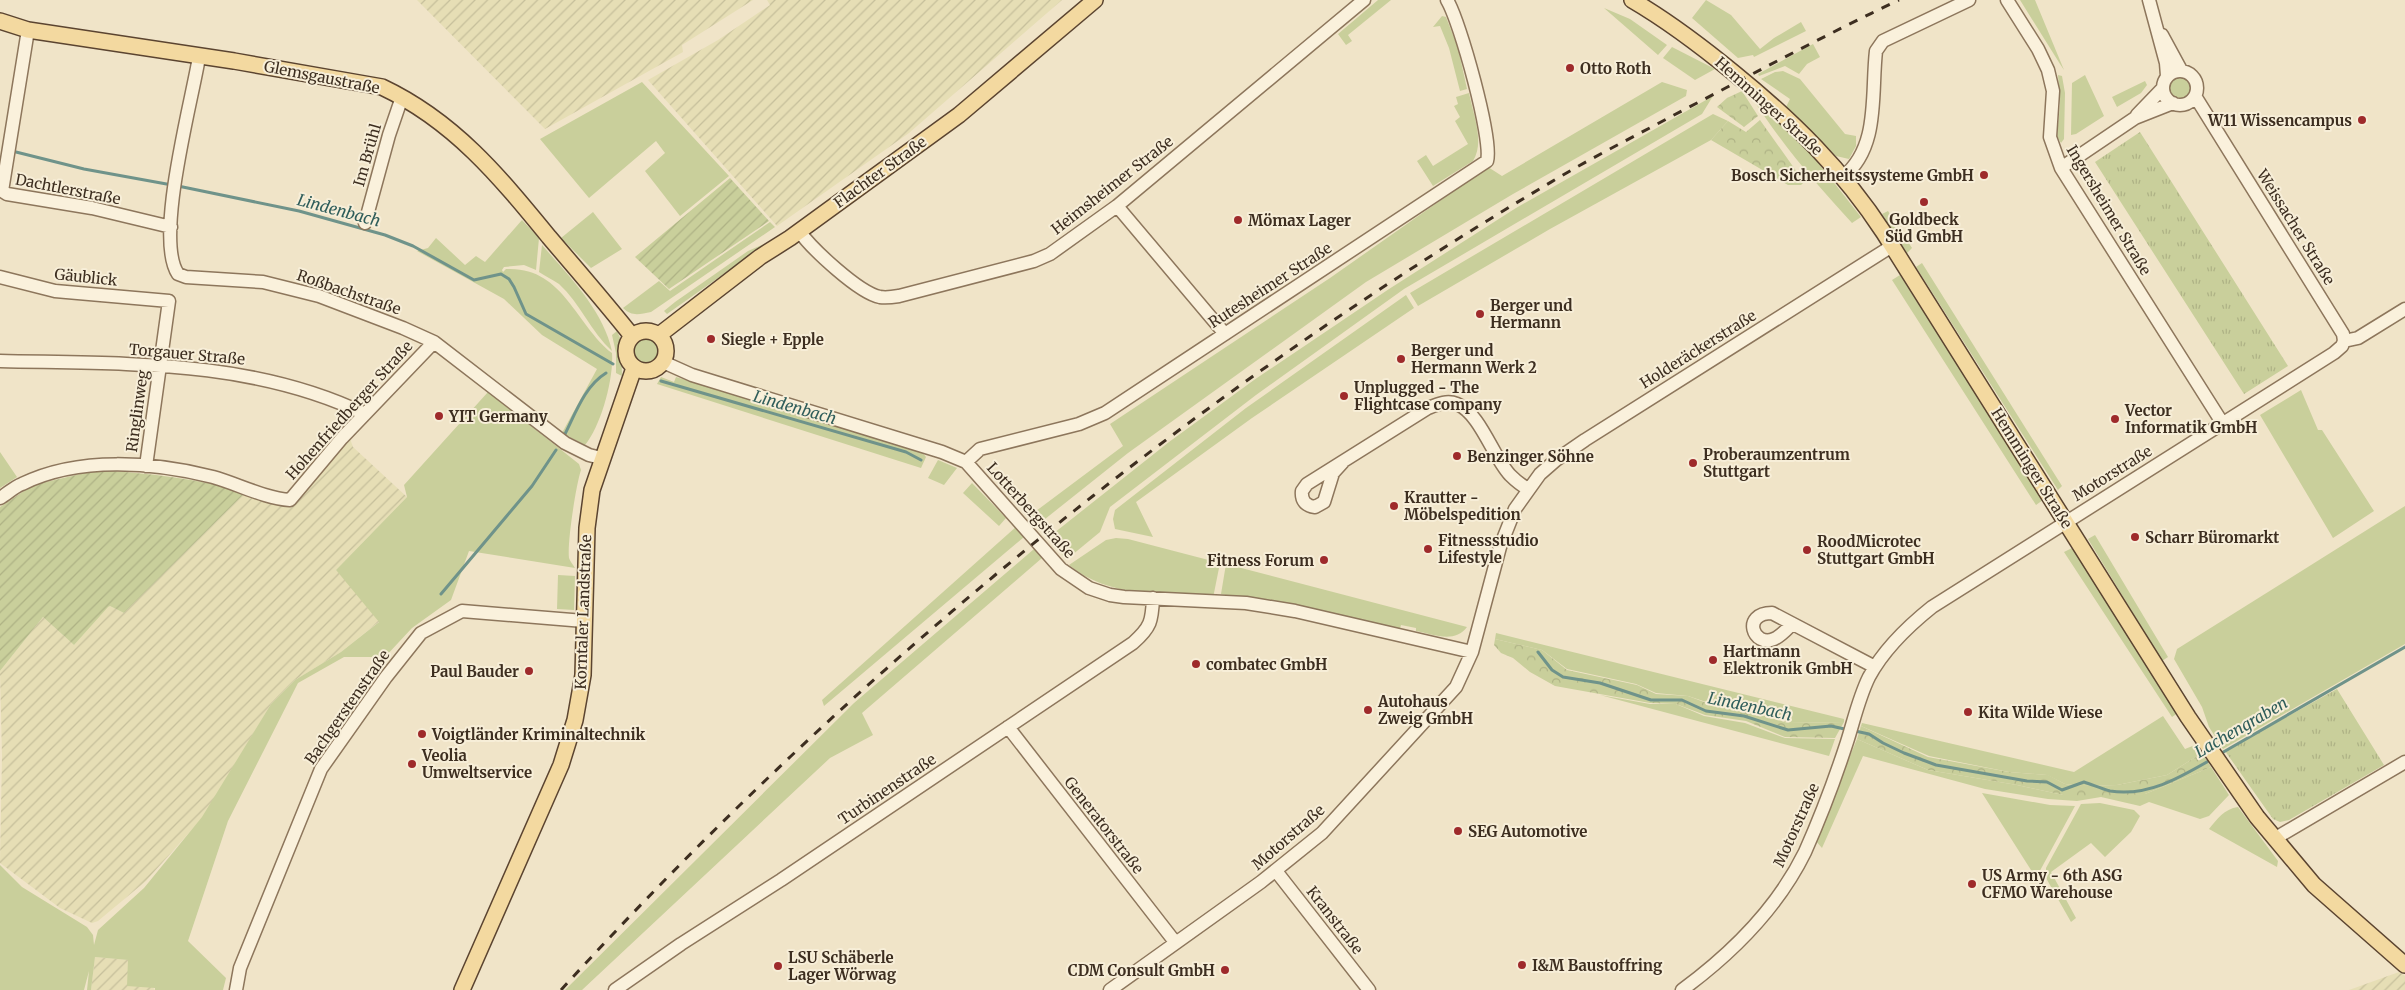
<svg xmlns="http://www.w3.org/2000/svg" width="2405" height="990" font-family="Merriweather,serif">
<defs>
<pattern id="farmland-furrows" width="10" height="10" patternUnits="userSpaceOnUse" patternTransform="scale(1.25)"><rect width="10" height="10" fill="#e6deb5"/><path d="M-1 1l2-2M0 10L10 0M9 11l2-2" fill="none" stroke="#c6bf9b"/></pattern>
<pattern id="forest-crowns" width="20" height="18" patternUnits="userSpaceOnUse" patternTransform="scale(1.25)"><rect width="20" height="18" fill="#c9cf9b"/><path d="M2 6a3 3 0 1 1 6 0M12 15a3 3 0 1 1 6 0" fill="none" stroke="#aeb285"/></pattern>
<pattern id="park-tufts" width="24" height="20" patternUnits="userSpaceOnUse" patternTransform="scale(1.25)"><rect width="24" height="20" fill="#c9cf9b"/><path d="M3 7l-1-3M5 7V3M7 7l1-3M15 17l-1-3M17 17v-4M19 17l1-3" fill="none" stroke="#aeb285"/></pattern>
<pattern id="garden-furrows" width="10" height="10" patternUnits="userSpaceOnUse" patternTransform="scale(1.25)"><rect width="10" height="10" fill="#c9cf9b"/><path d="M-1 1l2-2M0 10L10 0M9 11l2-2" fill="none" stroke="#aeb285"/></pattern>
</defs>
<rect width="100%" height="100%" fill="#f0e4c8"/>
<path fill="url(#farmland-furrows)" d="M417 0H753L682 45 683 52 545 129Z
M767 0H1062L909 133 777 226 648 80 718 40 770 5Z
M348 433 353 447 407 497 336 570 381 620 341 652 295 680 271 704 203 817 146 881 98 921 92 923 60 908 0 863 2 756 0 671 43 617 74 645 104 608 110 606 124 613 246 492 291 505Z
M95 957 128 960 155 990H91Z
M2399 972 2405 976V990H2349Z"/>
<path fill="#c9cf9b" d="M1378 0H1391L1348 35 1352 41 1346 45 1338 34Z
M1706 0 1731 15 1760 49 1774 38 1801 22 1806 31 1754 57 1753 55 1738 58 1692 18Z
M2020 0H2035L2064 70 2060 64Z
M1604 8 1630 19 1667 45 1658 55Z
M1442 16 1446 17 1458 48 1467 89 1460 91 1449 48 1440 26 1433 27Z
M1813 44 1820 57 1807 64 1799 74 1785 66 1759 76 1758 74Z
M1672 47 1715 69 1695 80 1663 58Z
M1783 71 1800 79 1845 134 1856 136V146L1849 159 1836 156 1786 107 1790 99 1761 79 1775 72Z
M2058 75 2062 76 2065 93 2064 139 2061 143 2057 136 2060 105Z
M2085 75 2104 116 2076 134 2071 135 2072 83Z
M2168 87a12 12 0 1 1 24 0a12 12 0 1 1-24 0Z
M2145 81 2147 85 2141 93 2117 107 2112 97Z
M642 82 729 176 680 216 645 171 665 153 656 141 589 198 540 139Z
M1662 82 1687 90 1686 96 1513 194 1366 282 1128 453 1035 527 1028 517 1123 446 1110 424 1330 278 1488 167 1502 176Z
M1469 93C1473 114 1485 142 1473 161L1433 186 1417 161 1426 155 1433 166 1468 144 1455 121 1460 117 1454 106 1458 104 1456 97Z
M1713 96 1702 114 1404 289 1256 395 1110 507 1100 532 1066 560 1049 537 1169 442 1254 380 1389 289 1516 208Z
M1751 96 1813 156 1861 217 1852 223C1815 183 1780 142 1751 96Z
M1713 114 1728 121 1711 140 1550 229 1418 306 1410 293Z
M1888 211 1912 248 1907 253 1882 214Z
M593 212 622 249 591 268 561 238Z
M522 220 539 238 536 270 524 265 504 267 502 270 503 272 506 269C563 266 575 324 612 353 614 378 601 426 585 445L562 433 597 369 542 335 504 299 417 251 428 248 436 238 465 265 476 256 485 262Z
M770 222 775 227 651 312C640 314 632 317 623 308L659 281 670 291Z
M764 244 752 254 667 314 664 311 675 302 748 251Z
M542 245C569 276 603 310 612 351 591 332 580 303 559 284 553 280 545 276 539 272Z
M1922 263 2062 486 2058 490 1916 267Z
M1900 275 2043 500 2036 505 1892 280Z
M1406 295 1414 308 1252 418 1136 502 1153 537 1115 529 1113 519 1115 510 1246 408Z
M617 331 621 340 622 376 616 373V353L612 335Z
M632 350a13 13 0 1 1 26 0a13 13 0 1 1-26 0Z
M661 377 674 382 676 377 921 451 926 457 921 468 657 384Z
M2301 390 2318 430H2322L2374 511 2333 538 2260 415Z
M488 392 579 464 581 470C576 485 567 543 569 558 570 561 573 565 575 568L469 551 451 600 412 628 385 657H344L298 683 228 821 188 941 226 978 223 990H155V988L127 986 128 960 95 957 91 990H87L89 971 84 990H0V865L22 887 87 927 93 935 94 945 98 930 144 888 202 817 271 704 295 680 341 652 379 622 336 570 407 497 404 485Z
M0 452 17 477 0 488Z
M938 460 957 468 944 485 928 478Z
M972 483 1006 518 999 526 963 493Z
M2405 506V644L2223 749 2209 727 2202 707 2174 659 2177 649Z
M1017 526 1024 537 824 706 822 700Z
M2095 535 2168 657 2162 661 2088 539Z
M1116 538 1128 539 1220 563 1213 598C1165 593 1108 598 1069 565L1106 540Z
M2072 548 2178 713 2172 717 2064 552Z
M1034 549 1042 558 862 713 873 735 830 758 582 990H565L854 703Z
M1226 564 1467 627C1455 644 1432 634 1416 631V628L1401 625 1400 629 1221 594Z
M558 575 575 576 574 610 557 609Z
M1496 633 1844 719V722L1789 723 1746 709 1715 705 1688 696 1656 693 1636 684 1567 669 1542 650 1495 639Z
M1600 695 1650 704H1676L1704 716 1745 723 1785 738 1835 739 1829 756Z
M2163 716 2185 749 2195 745 2202 753 2167 775 2117 785 2082 786 2065 784 2047 775 2009 772 1929 756 1861 726 1862 723 2074 772Z
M1857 739 1928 770 2017 785 2063 795 2145 794 2211 767 2229 795 2209 816 2200 819 2149 802 2140 806 2101 797 2077 801 2048 799 1985 789 1863 756 1822 848 1815 840Z
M1982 793 2050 805 2075 806 2036 878Z
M2100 803 2134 810 2140 816 2131 832 2105 857 2091 843 2051 872 2076 918 2071 922 2046 878V868L2081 804Z
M2238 807 2278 861 2277 867 2209 829C2217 819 2224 809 2238 807Z"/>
<path fill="url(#forest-crowns)" d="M1742 91 1758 116 1744 127 1717 107 1727 98Z
M1760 120 1804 182 1801 185H1788L1711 140 1728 121 1746 132Z
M1495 639 1542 650 1567 670 1637 685 1656 694 1688 696 1715 706 1746 710 1788 723 1844 722 1835 738 1785 737 1746 721 1705 715 1676 704 1650 703 1555 686 1530 672 1513 658 1501 653 1494 645Z
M1861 726 1928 757 2009 772 2048 775 2065 784 2082 786 2117 785 2167 775 2202 753 2211 767 2145 794 2101 797 2063 795 2017 785 1928 770 1857 739Z"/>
<path fill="url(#park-tufts)" d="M2140 132 2288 366 2244 394 2095 162Z
M2337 689 2384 765 2289 820 2280 822 2273 819 2225 751Z"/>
<path fill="url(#garden-furrows)" d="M730 178 769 221 669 289 635 257Z
M98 470C149 473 197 479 246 492L124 613 110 606 108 607 74 645 43 617 0 671V507L33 485Z"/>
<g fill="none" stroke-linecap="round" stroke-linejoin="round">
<path stroke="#6f938a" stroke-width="3" d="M16 152 84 169 172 185
M178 186 299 211 385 235 413 246 474 280 501 274 509 279 514 287 526 314 613 364
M661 381 906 452 921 460
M565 434C576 412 585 386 606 373
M441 594 532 486 556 450
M1538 652 1552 670 1563 677 1600 683 1651 700H1682L1706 711 1744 716 1788 730 1831 726 1849 730
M1855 731 1869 734 1883 743 1904 753 1936 765 2027 781 2047 782 2062 790 2084 782C2093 785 2102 789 2110 791 2148 797 2181 777 2212 759
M2220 754 2405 647"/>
<defs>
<path id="minor" d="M2007 0 2038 49 2048 70 2053 91 2050 137 2061 168 2223 424
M2149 0 2166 63 2167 76
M28 30 2 191 7 194 92 208 171 227
M2162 35 2181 70
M199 57C192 101 154 239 178 274L186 277 263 282 319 296 403 328 434 342 565 443 589 455 601 458
M2163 88a17 17 0 1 1 34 0a17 17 0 1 1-34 0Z
M2195 96 2343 334 2344 341
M2137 115 2163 88
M2061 168 2135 118 2173 103
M1843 177C1880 147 1871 94 1876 51L1883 41 1969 0
M1117 206 1225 334
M365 223 389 135 402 97
M799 231C812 249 859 293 880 297 886 298 893 297 899 296L1034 261 1050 254 1117 206 1364 0
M0 277 55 291 169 301 146 466
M2344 341 2358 338 2405 309
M0 361C124 364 251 359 365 414
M663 362 692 375 942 452 966 462 1061 569 1089 588 1110 595 1124 597 1246 603 1295 611 1472 652
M966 462 980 449 1079 424 1105 413 1487 161C1493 140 1460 21 1447 0
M1343 462 1333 473 1324 502 1315 507C1306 506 1301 501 1302 491L1307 484 1428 408C1438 404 1447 400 1457 404 1480 413 1493 457 1510 475 1515 480 1521 485 1528 489
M0 498C7 494 14 487 22 484 79 456 153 462 213 477 238 484 264 498 290 500L342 438 434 342
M1792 624C1787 629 1781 636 1774 639 1753 648 1741 613 1772 613L1875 667
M1008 727 1175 942
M2274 839 2405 762
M1276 871 1369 990
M236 990 240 968 321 769 386 677 421 633 462 611 584 621
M615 990 681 944 781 880 1133 643C1151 627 1152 621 1153 598
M1110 990 1261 882 1322 833 1456 687 1472 652 1500 547 1515 509 1540 474 1556 460 1585 440 1892 246
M1682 990C1731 954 1778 907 1805 852 1821 816 1835 779 1847 742 1854 720 1859 697 1869 677 1884 649 1907 627 1932 607L2334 353 2342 346 2344 341"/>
<path id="major" d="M1632 0C1668 21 1701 46 1734 73 1792 120 1843 170 1884 233L2188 717 2257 817 2314 885 2405 965
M0 21 28 30 234 61 382 87C454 121 499 176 549 237 577 270 605 302 632 336
M626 351a20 20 0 1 1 40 0a20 20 0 1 1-40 0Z
M659 335 760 257 790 238 959 115 1095 0
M462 990 561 765 575 720 583 675 587 528 592 490 634 368"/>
</defs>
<use href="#minor" stroke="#8d765c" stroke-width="15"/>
<use href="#major" stroke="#5b4430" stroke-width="18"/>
<use href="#minor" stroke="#faf1dc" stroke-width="12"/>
<use href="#major" stroke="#f3d9a0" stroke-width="15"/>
<path stroke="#3d2e20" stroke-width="3" stroke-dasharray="9 9" stroke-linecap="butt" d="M561 990C852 671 1191 394 1563 175 1599 154 1637 135 1674 115 1749 76 1823 36 1899 0"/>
</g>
<g fill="#9e2a2b" stroke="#f7eed8" stroke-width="2">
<circle cx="1570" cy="68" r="5"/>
<circle cx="2362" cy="120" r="5"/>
<circle cx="1984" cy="175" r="5"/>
<circle cx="1924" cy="202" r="5"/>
<circle cx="1238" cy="220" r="5"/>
<circle cx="1480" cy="314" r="5"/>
<circle cx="711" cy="339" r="5"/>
<circle cx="1401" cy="359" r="5"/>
<circle cx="1344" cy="396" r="5"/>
<circle cx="439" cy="416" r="5"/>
<circle cx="2115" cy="419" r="5"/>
<circle cx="1457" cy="456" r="5"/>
<circle cx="1693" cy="463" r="5"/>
<circle cx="1394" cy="506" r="5"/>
<circle cx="2135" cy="537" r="5"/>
<circle cx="1428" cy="549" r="5"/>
<circle cx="1807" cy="550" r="5"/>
<circle cx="1324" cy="560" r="5"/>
<circle cx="1713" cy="660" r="5"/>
<circle cx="1196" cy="664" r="5"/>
<circle cx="529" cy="671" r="5"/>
<circle cx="1368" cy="710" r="5"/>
<circle cx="1968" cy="712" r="5"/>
<circle cx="422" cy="734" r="5"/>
<circle cx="412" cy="764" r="5"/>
<circle cx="1458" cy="831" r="5"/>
<circle cx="1972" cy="884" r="5"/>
<circle cx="1522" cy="965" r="5"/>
<circle cx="778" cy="966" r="5"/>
<circle cx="1225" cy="970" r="5"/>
</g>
<g text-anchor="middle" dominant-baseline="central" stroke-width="4" stroke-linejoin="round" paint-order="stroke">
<g font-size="15" font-weight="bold" fill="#3d2e20" stroke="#f7eed8" text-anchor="start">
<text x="1580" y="68">Otto Roth</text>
<text x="2352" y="120" text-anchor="end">W11 Wissencampus</text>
<text x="1974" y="175" text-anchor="end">Bosch Sicherheitssysteme GmbH</text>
<text x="1924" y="219" text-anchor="middle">Goldbeck<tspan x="1924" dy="17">Süd GmbH</tspan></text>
<text x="1248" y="220">Mömax Lager</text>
<text x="1490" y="305">Berger und<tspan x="1490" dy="17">Hermann</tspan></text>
<text x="721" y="339">Siegle + Epple</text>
<text x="1411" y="350">Berger und<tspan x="1411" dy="17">Hermann Werk 2</tspan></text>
<text x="1354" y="387">Unplugged - The<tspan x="1354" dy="17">Flightcase company</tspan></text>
<text x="2125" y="410">Vector<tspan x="2125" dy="17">Informatik GmbH</tspan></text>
<text x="449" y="416">YIT Germany</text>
<text x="1703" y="454">Proberaumzentrum<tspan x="1703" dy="17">Stuttgart</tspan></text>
<text x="1467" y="456">Benzinger Söhne</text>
<text x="1404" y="497">Krautter -<tspan x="1404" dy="17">Möbelspedition</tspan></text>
<text x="2145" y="537">Scharr Büromarkt</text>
<text x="1438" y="540">Fitnessstudio<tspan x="1438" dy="17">Lifestyle</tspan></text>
<text x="1817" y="541">RoodMicrotec<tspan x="1817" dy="17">Stuttgart GmbH</tspan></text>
<text x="1314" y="560" text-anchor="end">Fitness Forum</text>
<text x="1723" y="651">Hartmann<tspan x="1723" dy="17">Elektronik GmbH</tspan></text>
<text x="1206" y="664">combatec GmbH</text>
<text x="519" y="671" text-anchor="end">Paul Bauder</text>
<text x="1378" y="701">Autohaus<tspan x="1378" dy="17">Zweig GmbH</tspan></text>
<text x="1978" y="712">Kita Wilde Wiese</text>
<text x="432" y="734">Voigtländer Kriminaltechnik</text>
<text x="422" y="755">Veolia<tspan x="422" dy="17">Umweltservice</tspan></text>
<text x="1468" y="831">SEG Automotive</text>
<text x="1982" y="875">US Army - 6th ASG<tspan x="1982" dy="17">CFMO Warehouse</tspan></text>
<text x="788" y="957">LSU Schäberle<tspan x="788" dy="17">Lager Wörwag</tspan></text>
<text x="1532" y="965">I&amp;M Baustoffring</text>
<text x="1215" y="970" text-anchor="end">CDM Consult GmbH</text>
</g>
<g font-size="15" fill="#3d2e20" stroke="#f7eed8">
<text transform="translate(322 77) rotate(11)">Glemsgaustraße</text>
<text transform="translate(1769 106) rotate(42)">Hemminger Straße</text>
<text transform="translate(367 155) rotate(-74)">Im Brühl</text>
<text transform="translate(880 172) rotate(-36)">Flachter Straße</text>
<text transform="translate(1112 185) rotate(-38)">Heimsheimer Straße</text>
<text transform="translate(68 189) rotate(11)">Dachtlerstraße</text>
<text transform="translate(2109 210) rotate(59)">Ingersheimer Straße</text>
<text transform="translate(2296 227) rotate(58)">Weissacher Straße</text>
<text transform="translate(86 277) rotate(6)">Gäublick</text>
<text transform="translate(1270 285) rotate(-33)">Rutesheimer Straße</text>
<text transform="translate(349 292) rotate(19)">Roßbachstraße</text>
<text transform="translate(1698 349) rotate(-32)">Holderäckerstraße</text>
<text transform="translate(187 354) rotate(5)">Torgauer Straße</text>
<text transform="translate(349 410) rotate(-48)">Hohenfriedberger Straße</text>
<text transform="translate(137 411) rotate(-82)">Ringlinweg</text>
<text transform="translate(2032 468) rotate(58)">Hemminger Straße</text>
<text transform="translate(2112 473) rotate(-32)">Motorstraße</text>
<text transform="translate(1031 510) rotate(48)">Lotterbergstraße</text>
<text transform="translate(583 612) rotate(-88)">Korntaler Landstraße</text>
<text transform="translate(347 707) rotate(-55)">Bachgerstenstraße</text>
<text transform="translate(887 789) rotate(-34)">Turbinenstraße</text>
<text transform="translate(1104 825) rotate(52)">Generatorstraße</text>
<text transform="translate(1796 825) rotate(-66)">Motorstraße</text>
<text transform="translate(1288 837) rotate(-41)">Motorstraße</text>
<text transform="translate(1335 920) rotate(52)">Kranstraße</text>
</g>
<g font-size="16" font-style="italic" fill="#2f5d5a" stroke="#f7eed8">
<text transform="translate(339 210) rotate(15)">Lindenbach</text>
<text transform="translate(795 407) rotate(16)">Lindenbach</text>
<text transform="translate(1750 706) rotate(12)">Lindenbach</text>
<text transform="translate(2241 727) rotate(-30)">Lachengraben</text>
</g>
</g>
</svg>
